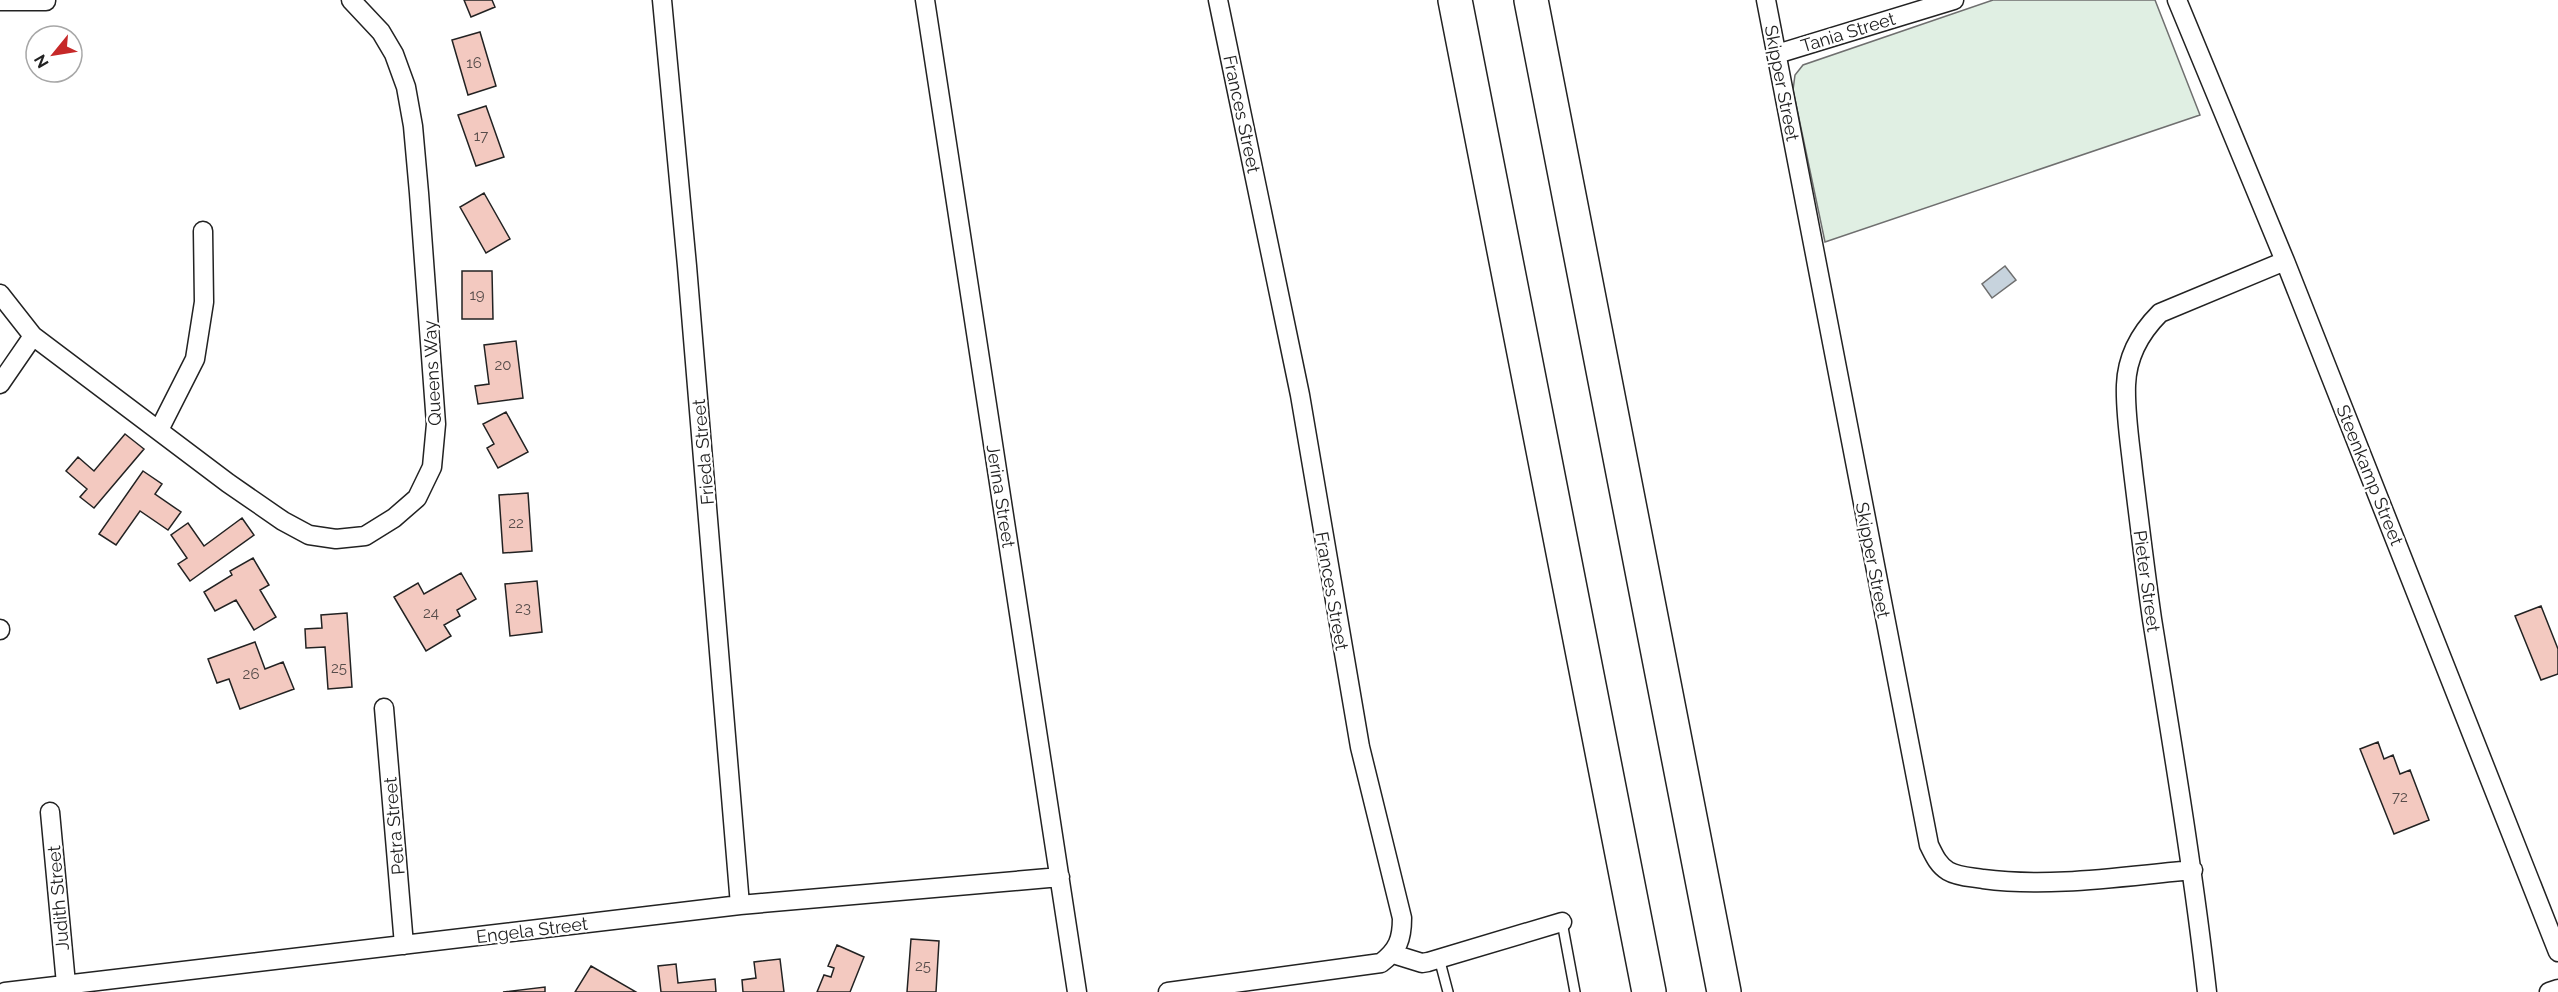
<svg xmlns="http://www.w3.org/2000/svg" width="2558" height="992" font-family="Raleway,sans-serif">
<rect width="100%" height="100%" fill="#fff"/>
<path fill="#e0efe3" stroke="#6f6f6f" stroke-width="1.5" d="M1993 0H2155L2200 115 1825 242 1793 90 1795 75 1803 65Z"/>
<path fill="#c7d3dd" stroke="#6f6f6f" stroke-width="1.5" d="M2005 266 2016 280 1992 298 1982 284Z"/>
<path fill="#f3c9c0" stroke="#222" stroke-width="1.5" d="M464 0H492L495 7 471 17Z
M480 32 496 86 468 95 452 40Z
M486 106 504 157 476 166 458 115Z
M484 193 510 239 486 253 460 207Z
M462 271H492L493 319H462Z
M516 341 523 398 478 404 475 386 489 384 484 345Z
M506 412 528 452 498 468 487 448 494 444 483 424Z
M125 434 144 449 94 508 80 497 87 489 66 471 78 457 94 471Z
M143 471 162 484 155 494 181 512 168 530 140 511 116 545 99 534Z
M528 493 532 551 503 553 499 495Z
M242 518 254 535 190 581 178 564 187 558 171 535 188 523 204 546Z
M253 558 269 585 260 590 276 617 254 630 236 600 215 611 204 592 232 575 230 571Z
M461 573 476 599 457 610 460 616 444 625 451 636 426 651 394 597 418 583 424 594Z
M537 581 542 632 510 636 505 584Z
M2541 606 2558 649V674L2541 680 2515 616Z
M347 613 352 687 328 689 325 647 306 648 305 629 322 628 321 615Z
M255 642 265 669 283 662 294 689 240 709 229 679 217 683 208 659Z
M2378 742 2384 759 2393 755 2400 774 2410 770 2429 820 2394 834 2360 749Z
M911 939 939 941 936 992H907Z
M837 945 864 957 850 992H817L824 975 831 977 834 968 828 966Z
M780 959 784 992H743L742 980 756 978 754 962Z
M676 964 678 983 715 979 716 992H661L658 966Z
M591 966 636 992H575Z
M545 987V992H503Z"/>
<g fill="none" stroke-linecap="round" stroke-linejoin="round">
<defs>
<path id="service" d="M1562 922 1575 992
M1439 958 1448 992"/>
<path id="minor" d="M662 0 687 266 740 905
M925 0 1077 992
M1766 0 1929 845C1934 855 1938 865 1948 871 1958 877 1972 877 1983 879 2052 888 2124 876 2193 870
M2177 0 2285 261 2558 952
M0 1H46
M1777 54 1954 0
M0 294 33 336 228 483 283 521 309 535 336 539 365 536 394 518 417 498 432 467 436 424 419 193 413 126 406 87 394 54 381 32 351 0
M0 384 33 336
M159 430 195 359 204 302 203 231
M0 629V630
M384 708 404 945
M50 812 66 984
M1393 954 1422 963 1428 962 1562 922
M5 992 740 905 1060 877
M1168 992 1381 963C1398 950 1402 939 1402 918L1360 747 1300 395 1218 0
M2207 992C2193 867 2172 744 2152 619 2145 570 2139 520 2133 471 2130 443 2125 413 2126 385 2127 356 2140 333 2160 313L2285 261
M2549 992 2558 989"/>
<path id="motorway" d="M1455 0 1649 992
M1531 0 1724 992"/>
</defs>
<use href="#service" stroke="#222" stroke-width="12"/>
<use href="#minor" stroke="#222" stroke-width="21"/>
<use href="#motorway" stroke="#222" stroke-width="36"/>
<use href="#service" stroke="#fff" stroke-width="9"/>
<use href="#minor" stroke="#fff" stroke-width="18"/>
<use href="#motorway" stroke="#fff" stroke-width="33"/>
</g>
<g text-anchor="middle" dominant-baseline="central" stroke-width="4.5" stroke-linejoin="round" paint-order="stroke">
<g font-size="15" fill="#564c4a">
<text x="474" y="63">16</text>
<text x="481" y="136">17</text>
<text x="477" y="295">19</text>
<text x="503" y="365">20</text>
<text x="516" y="523">22</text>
<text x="523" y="608">23</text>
<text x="431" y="613">24</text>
<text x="339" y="668">25</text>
<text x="251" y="674">26</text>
<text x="2400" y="797">72</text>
<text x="923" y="966">25</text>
</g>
<g font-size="18" fill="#222" stroke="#fff">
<text transform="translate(1848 32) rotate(-17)">Tania Street</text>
<text transform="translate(1782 83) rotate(79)">Skipper Street</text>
<text transform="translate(1242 114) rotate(78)">Frances Street</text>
<text transform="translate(432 373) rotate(-93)">Queens Way</text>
<text transform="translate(703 452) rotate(-95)">Frieda Street</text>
<text transform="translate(2370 475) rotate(68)">Steenkamp Street</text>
<text transform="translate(1001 496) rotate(81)">Jerina Street</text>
<text transform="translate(1873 560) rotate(79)">Skipper Street</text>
<text transform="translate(2147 581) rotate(82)">Pieter Street</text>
<text transform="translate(1332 591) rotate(80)">Frances Street</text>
<text transform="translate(394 826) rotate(-95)">Petra Street</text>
<text transform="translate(58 898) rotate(-95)">Judith Street</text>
<text transform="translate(532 930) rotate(-7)">Engela Street</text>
</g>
</g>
<g transform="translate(54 54) rotate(240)"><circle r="28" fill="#ffffff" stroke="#a7a7a7" stroke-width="1.5"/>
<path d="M0-4.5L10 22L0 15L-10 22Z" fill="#c62828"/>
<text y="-9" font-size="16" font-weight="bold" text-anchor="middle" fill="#222222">N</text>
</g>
</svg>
